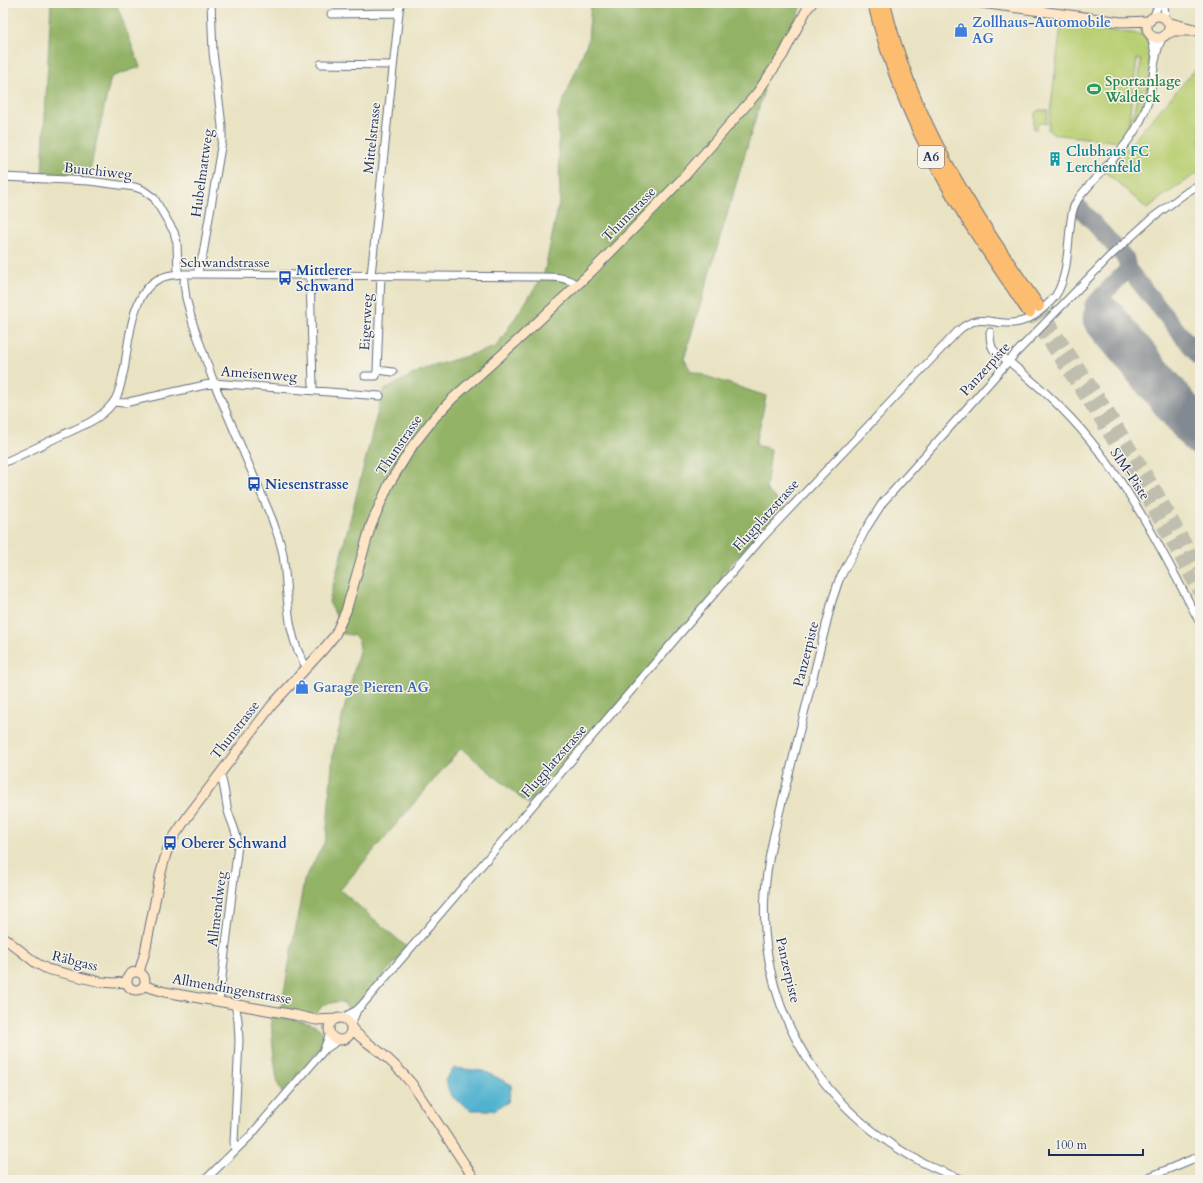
<svg xmlns="http://www.w3.org/2000/svg" width="1203" height="1183" font-family="Cardo,serif">
<rect width="100%" height="100%" fill="#f7f3e8"/>
<filter id="ink" filterUnits="userSpaceOnUse"><feTurbulence type="fractalNoise" baseFrequency=".025" numOctaves="2"/><feDisplacementMap in="SourceGraphic" scale="8" xChannelSelector="R" yChannelSelector="G"/><feConvolveMatrix kernelMatrix="1 2 1 2 8 2 1 2 1" color-interpolation-filters="sRGB"/></filter>
<filter id="wash" filterUnits="userSpaceOnUse"><feTurbulence type="fractalNoise" baseFrequency=".012" numOctaves="4" result="noise"/><feDisplacementMap in="SourceGraphic" scale="16" xChannelSelector="R" yChannelSelector="G"/><feGaussianBlur stdDeviation="0.9" result="paint"/><feColorMatrix in="noise" values="0 0 0 0 0 0 0 0 0 0 0 0 0 0 0 0 0 1.4 0 .05"/><feComposite in="paint" operator="in"/></filter>
<g filter="url(#wash)">
<rect width="100%" height="100%" fill="#e9e3c3"/>
<path fill="#b9cf73" stroke="#6a7f68" d="M1061 26 1141 34C1152 39 1150 54 1149 64H1151L1148 90 1145 92 1140 91 1138 88 1141 60 1137 59 1127 134 1119 142 1053 134 1048 130Z
M1200 64V171L1159 199 1147 209 1106 172Z
M1137 96 1144 97C1146 106 1134 126 1129 134L1131 116H1133Z
M1039 110H1048L1046 124 1040 122 1036 128 1037 129V130L1033 128 1035 113Z"/>
<path fill="#92b265" stroke="#567062" d="M51 3H116L140 67 111 77 89 174 42 173Z
M591 3H803C791 31 780 60 758 82L764 90 684 359 691 371 766 396 756 445 771 449 766 489 785 508 765 527 723 573 716 597 528 804 461 748 340 890 408 948 353 1009 349 1010C347 1008 346 1006 345 1004 340 999 328 1004 322 1006L315 1016 281 1009 304 881 326 839 333 753 360 647C358 633 351 636 340 633L341 625 329 602 383 391 421 370 496 347 544 274 560 198 558 114 588 41Z
M271 1016C283 1018 321 1021 324 1035 325 1039 322 1044 321 1047L282 1093C274 1083 272 1031 271 1016Z"/>
<path fill="#51b2d0" stroke="#367097" d="M454 1068 484 1071 512 1085 508 1102 494 1110H471L451 1096 445 1080Z"/>
<g fill="none" stroke-linecap="round" stroke-linejoin="round">
<path stroke="#828990" stroke-width="17" d="M1080 208 1126 259 1128 269 1200 358
M1104 318 1093 305 1128 269"/>
<path stroke="#828990" stroke-width="43" d="M1104 318 1200 434"/>
</g>
</g>
<g filter="url(#ink)">
<g fill="none" stroke-linecap="round" stroke-linejoin="round">
<path stroke="#c0bfaf" stroke-width="12" stroke-dasharray="12 6" stroke-linecap="butt" d="M1038 306 1108 411 1156 490 1200 569
M1029 312 1098 416 1146 496 1200 594"/>
<defs>
<path id="street" d="M1164 3 1165 19
M331 14 399 13
M1153 18 1159 3
M1151 36 1156 58
M321 64 393 65
M3 177 89 181 135 187 143 190 154 198 174 232 177 243 178 274
M185 274 184 282 186 298 193 324 214 383 272 519C276 531 281 542 283 555 289 593 284 633 307 668
M197 274 203 254 222 141V126L213 52 211 3
M310 275 313 387
M371 275 400 3
M990 332C990 338 990 344 993 349 998 356 1007 359 1012 364 1030 379 1047 393 1062 409 1122 469 1161 548 1200 623
M377 370 393 372
M365 376H376L377 370 381 275
M114 402 124 403 214 383 380 396
M3 463C21 455 40 446 58 437 77 428 99 421 112 404 120 395 121 381 124 370 129 342 131 290 161 278 172 273 185 274 197 274L542 277C555 277 567 277 577 285
M219 1002 238 845C238 834 231 822 228 811 225 799 225 785 220 774
M235 1004 238 1020 239 1041 234 1142 235 1151
M342 1018 357 1010 362 1005 761 539 958 331C981 310 994 328 1019 322 1030 320 1043 309 1051 301 1070 283 1067 239 1072 214 1074 200 1085 191 1093 181 1107 165 1123 150 1134 132 1142 120 1148 104 1151 90 1154 73 1154 52 1163 37
M351 1025 357 1010
M324 1049 330 1033
M205 1180 251 1135 324 1050 339 1040
M965 1180C841 1139 756 1025 765 892 768 849 781 808 791 766 805 711 818 656 832 601L839 580 867 527 883 502 895 489 1015 354 1110 256 1152 218 1187 192 1200 184
M1142 1180 1200 1156"/>
<path id="secondary" d="M981 3 1121 22 1150 21
M1147 27a11 11 0 1 1 22 0a11 11 0 1 1-22 0Z
M1167 22 1194 29
M1167 34 1174 31H1200
M3 937 36 963 47 969 101 982 114 983 127 982
M127 981a9 9 0 1 1 18 0a9 9 0 1 1-18 0Z
M139 972 145 952 160 876 166 854 171 841 188 816 272 705 322 651 335 635 346 611 371 525 389 484 413 445 435 417 453 398 516 342 591 272 655 207 682 179 757 93 783 55 807 9 812 3
M145 986 165 992 295 1015 316 1020 335 1019
M329 1029a11 11 0 1 1 22 0a11 11 0 1 1-22 0Z
M351 1027C359 1038 370 1044 380 1052 392 1062 402 1072 412 1084L475 1180"/>
<path id="highway" d="M874 3C888 61 910 118 939 170 965 220 998 265 1029 312
M884 3C911 120 970 209 1038 306"/>
</defs>
<use href="#street" stroke="#636e81" stroke-width="9"/>
<use href="#secondary" stroke="#636e81" stroke-width="11"/>
<use href="#highway" stroke="#636e81" stroke-width="14"/>
<use href="#street" stroke="#fff" stroke-width="7"/>
<use href="#secondary" stroke="#fee5c5" stroke-width="9"/>
<use href="#highway" stroke="#fcbd6f" stroke-width="12"/>
</g>
</g>
<defs>
<symbol id="shop-bare" viewBox="-9 -9 18 18"><path d="M-5-2.5h2.3a2.7 3.5 0 0 1 5.4 0H5L5.5 6h-11ZM-1.5-2.5h3a1.5 2.3 0 0 0-3 0Z" fill="#3f7fe0" stroke="#f7f3e8" stroke-width="2.5" paint-order="stroke"/></symbol>
<symbol id="stadium-bare" viewBox="-9 -9 18 18"><path d="M0-5a6.5 5 0 1 0 0 10a6.5 5 0 1 0 0-10ZM-3.5-1.8h7v3.6h-7Z" fill="#2e9e5b" stroke="#f7f3e8" stroke-width="2.5" paint-order="stroke"/></symbol>
<symbol id="building-bare" viewBox="-9 -9 18 18"><path d="M-4-6H4V6H1V3H-1V6H-4ZM-2.5-4.3h1.7v1.8h-1.7ZM.8-4.3h1.7v1.8H.8ZM-2.5-1h1.7V.8h-1.7ZM.8-1h1.7V.8H.8Z" fill="#0f9aa8" stroke="#f7f3e8" stroke-width="2.5" paint-order="stroke"/></symbol>
<symbol id="bus-bare" viewBox="-9 -9 18 18"><path d="M-5-6H5V4H4V6H2V4H-2V6H-4V4H-5ZM-3.5-4V0h7V-4ZM-3.5 1.2v1.5H-2V1.2ZM2 1.2v1.5H3.5V1.2Z" fill="#1a4fb4" stroke="#f7f3e8" stroke-width="2.5" paint-order="stroke"/></symbol>
</defs>
<g fill-rule="evenodd">
<use href="#shop-bare" x="951" y="20" width="20" height="20"/>
<use href="#stadium-bare" x="1084" y="79" width="20" height="20"/>
<use href="#building-bare" x="1045" y="149" width="20" height="20"/>
<use href="#bus-bare" x="275" y="268" width="20" height="20"/>
<use href="#bus-bare" x="244" y="474" width="20" height="20"/>
<use href="#shop-bare" x="292" y="677" width="20" height="20"/>
<use href="#bus-bare" x="160" y="833" width="20" height="20"/>
</g>
<g text-anchor="middle" dominant-baseline="central" stroke-width="3" stroke-linejoin="round" paint-order="stroke">
<rect fill="#f7f3e8" stroke="#5d6a87" stroke-width="1" x="918" y="146" width="26" height="22" rx="3"/>
<g font-size="13" font-weight="bold" fill="#1b2f5e">
<text x="931" y="157">A6</text>
</g>
<g font-size="14" font-weight="bold" fill="#366cbe" stroke="#f7f3e8" text-anchor="start">
<text x="972" y="22">Zollhaus-Automobile<tspan x="972" dy="16">AG</tspan></text>
<text x="313" y="687">Garage Pieren AG</text>
</g>
<g font-size="14" font-weight="bold" fill="#27864d" stroke="#f7f3e8" text-anchor="start">
<text x="1105" y="81">Sportanlage<tspan x="1105" dy="16">Waldeck</tspan></text>
</g>
<g font-size="14" fill="#1b2f5e" stroke="#f7f3e8">
<text transform="translate(372 138) rotate(-84)">Mittelstrasse</text>
<text transform="translate(98 171) rotate(6)">Buuchiweg</text>
<text transform="translate(202 173) rotate(-82)">Hubelmattweg</text>
<text transform="translate(629 214) rotate(-46)">Thunstrasse</text>
<text x="225" y="262">Schwandstrasse</text>
<text transform="translate(366 322) rotate(-87)">Eigerweg</text>
<text transform="translate(985 369) rotate(-48)">Panzerpiste</text>
<text transform="translate(259 374) rotate(4)">Ameisenweg</text>
<text transform="translate(399 445) rotate(-56)">Thunstrasse</text>
<text transform="translate(1130 474) rotate(56)">SIM-Piste</text>
<text transform="translate(766 515) rotate(-48)">Flugplatzstrasse</text>
<text transform="translate(806 654) rotate(-76)">Panzerpiste</text>
<text transform="translate(235 730) rotate(-52)">Thunstrasse</text>
<text transform="translate(554 761) rotate(-49)">Flugplatzstrasse</text>
<text transform="translate(217 909) rotate(-83)">Allmendweg</text>
<text transform="translate(75 961) rotate(14)">Räbgass</text>
<text transform="translate(788 970) rotate(77)">Panzerpiste</text>
<text transform="translate(232 989) rotate(10)">Allmendingenstrasse</text>
</g>
<g font-size="14" font-weight="bold" fill="#0d838f" stroke="#f7f3e8" text-anchor="start">
<text x="1066" y="151">Clubhaus FC<tspan x="1066" dy="16">Lerchenfeld</tspan></text>
</g>
<g font-size="14" font-weight="bold" fill="#164399" stroke="#f7f3e8" text-anchor="start">
<text x="296" y="270">Mittlerer<tspan x="296" dy="16">Schwand</tspan></text>
<text x="265" y="484">Niesenstrasse</text>
<text x="181" y="843">Oberer Schwand</text>
</g>
</g>
<rect width="1203" height="1183" fill="none" stroke="#f7f3e8" stroke-width="16"/>
<path d="M1049 1149v6h94v-6" fill="none" stroke="#1b2f5e" stroke-width="2"/>
<text x="1055" y="1149" font-size="12" fill="#1b2f5e" stroke="#f7f3e8" stroke-width="3" paint-order="stroke">100 m</text>
</svg>
